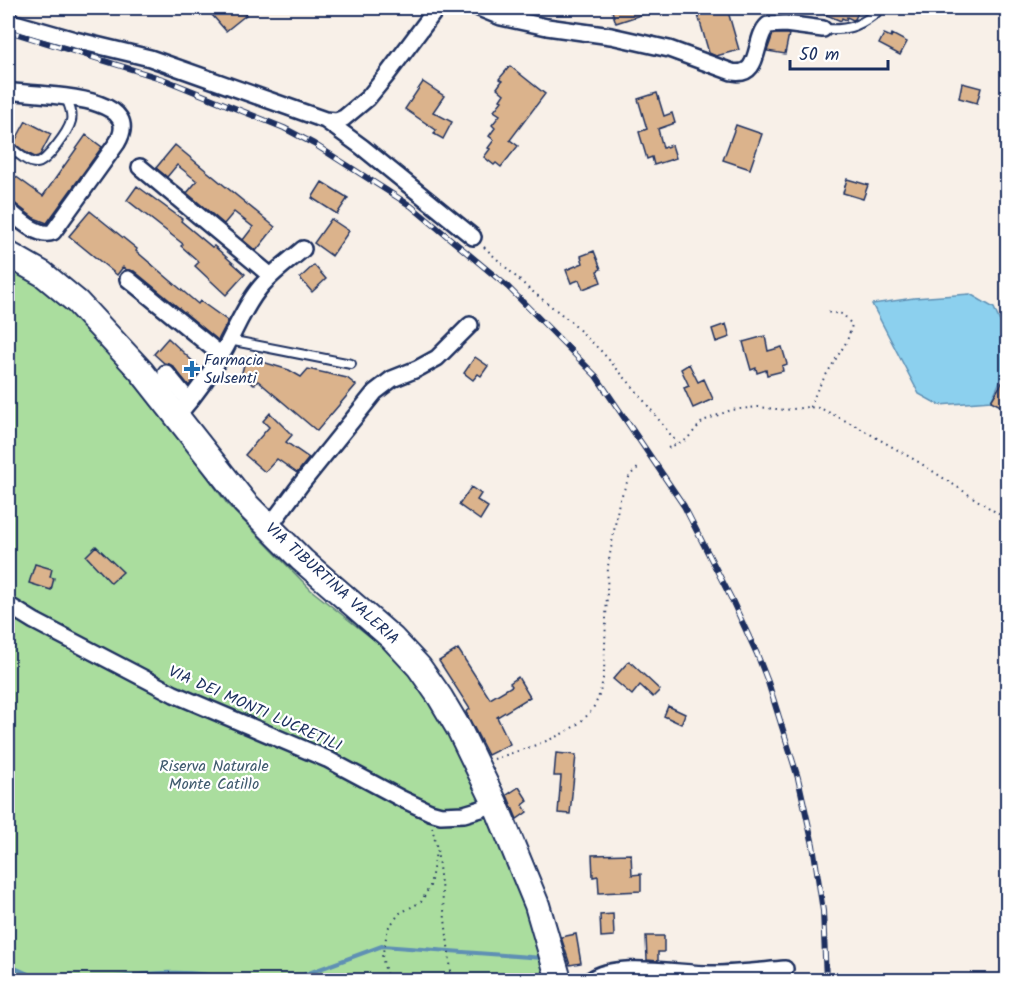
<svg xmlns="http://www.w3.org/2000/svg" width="1015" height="988" font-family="Kalam,sans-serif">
<rect width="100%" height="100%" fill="#f8f0e8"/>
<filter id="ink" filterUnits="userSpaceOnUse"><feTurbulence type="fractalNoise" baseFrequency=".0167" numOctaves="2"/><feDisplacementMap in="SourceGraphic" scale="12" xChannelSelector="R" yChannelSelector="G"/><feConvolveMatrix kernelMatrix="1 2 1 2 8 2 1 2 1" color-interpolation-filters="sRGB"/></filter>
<g filter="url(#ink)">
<path fill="#aadd9e" stroke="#62867e" stroke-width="1.5" d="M8 269 44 286 142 388 228 505 311 590 412 670 459 749 515 871 547 980H8Z"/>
<path fill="#8cd0ee" stroke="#5f90b4" stroke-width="1.5" d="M970 294 994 308 1007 338V366L991 401 939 405 919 394 872 304 914 298Z"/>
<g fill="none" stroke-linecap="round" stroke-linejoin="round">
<path stroke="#5f90b4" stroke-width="4" d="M8 965 42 980
M99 980C144 974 186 967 231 980
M290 980 382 946 543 958"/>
</g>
<path fill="#dbb38c" stroke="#1b2f5e" stroke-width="1.5" d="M206 8H240L246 15 226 31Z
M611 8H656V10L616 23Z
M696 8H727L739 50 716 56 709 53Z
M810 8H860L855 19 853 20 847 17 846 20 842 18 841 21Z
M773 34H789L785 54 767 51Z
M884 34 891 37 892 34 907 42 900 55 879 44Z
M510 66 545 94 510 140 518 146 501 167 496 163 494 165 484 157 490 149 488 148 494 140 489 136 495 128 492 125 500 115 494 111 502 101 500 100 504 94 497 88 502 81 499 79Z
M423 82 444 96 433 112 452 122 443 139 434 134 436 130 405 109Z
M962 83 981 88 977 103 959 98Z
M657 93 664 116 672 113 675 123 658 129 663 148 672 145 676 158 654 165 652 157 647 159 639 132 647 129 638 99Z
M26 121 51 134 40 155 38 156 35 157 25 152 14 143Z
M736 125 762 134 750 169 723 160Z
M86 135 102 147 47 223 34 218 14 203 8 201V171L43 196Z
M175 145 275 227 256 251 243 240 253 227 234 212 224 224 187 193 197 181 177 165 167 177 156 168Z
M847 179 868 185 863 199 843 193Z
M322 182 348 198 337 214 312 198Z
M137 186 182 219 181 221 212 247 214 246 245 274 226 295 195 266 199 262 181 246 183 244 127 200Z
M90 211 137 249 136 251 198 304 200 301 228 321 218 340 134 271 127 270 123 267 117 275 69 236Z
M331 219 349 231 332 256 314 243Z
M594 251 601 269 597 271 601 282 583 289 579 280 571 283 566 270 583 263 581 256Z
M314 265 326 279 312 292 300 278Z
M726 324 730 337 716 342 712 329Z
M765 336 768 351 782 347 787 364 782 366 783 371 767 375 766 370 757 373 756 368 751 370 743 342Z
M168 338 201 369 189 386 173 366 169 364 164 363 154 354Z
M246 357 289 370 301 377 308 369 347 378 356 385 317 431 258 381 254 385 241 376Z
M475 357 488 366 481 376 478 374 473 380 464 373Z
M689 364 698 382 704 379 713 399 693 408 684 388 689 386 681 369Z
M1008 373V410L991 401Z
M270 413 292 435 286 442 309 458 297 473 277 459 265 472 245 455 269 427 263 421Z
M471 487 481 494 477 500 488 507 480 520 459 505Z
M96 546 123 572 111 583 86 556Z
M35 564 52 569 50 577 54 578 51 590 29 583Z
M458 649 490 699 512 686 510 683 518 677 530 697 497 717 510 744 488 755 466 712 470 709 439 661Z
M629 661 660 690 653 697 640 685 632 695 613 679Z
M668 706 685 714 681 724 664 716Z
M556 753 576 755 570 814 558 813 561 776H554Z
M519 787 528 801 523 805 527 812 517 819 507 795Z
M631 854 632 875 641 874V891L599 893 598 876 593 877 592 855Z
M613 914 614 936 601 937 600 915Z
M576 934 581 963 570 965 561 937Z
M646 936H664V952H658V961L647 960Z"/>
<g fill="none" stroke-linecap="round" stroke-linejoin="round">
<defs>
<path id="service" d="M823 29C850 31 862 25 882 8
M12 149C19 154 28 163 36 163 46 164 69 130 71 121 73 113 69 105 66 98
M229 340 351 364"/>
<path id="minor" d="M479 8 501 17 547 27 611 36 669 49 732 72C762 78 753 38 768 25L785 24 823 29
M8 21 75 40 150 58 325 120 362 147 473 237
M8 91C32 96 148 92 117 143L53 232C38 238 19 219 8 210
M325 120 337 121 344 118 368 98 386 76 437 8
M140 167 271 276
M128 279 221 355
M166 373 189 401
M177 416C196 394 212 372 226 347 236 328 244 308 258 290 270 274 288 262 303 249
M269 527 301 484 375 392 392 379 417 369 437 358 470 325
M8 605 34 621 174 694 327 759 402 799 430 812 441 815 464 814 481 809 495 803
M591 980C616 961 678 974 710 974 735 974 760 971 785 969"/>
<path id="primary" d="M8 254 43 274 77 302 141 371 245 503 302 560 392 638 419 667 440 697 459 729 495 803 537 905 559 980"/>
</defs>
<use href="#service" stroke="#1b2f5e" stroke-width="12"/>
<use href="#minor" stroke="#1b2f5e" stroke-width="20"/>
<use href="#primary" stroke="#1b2f5e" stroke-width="28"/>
<path stroke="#1b2f5e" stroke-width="2" stroke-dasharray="1.5 4.5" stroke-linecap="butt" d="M484 247 528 288 570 321 601 351 634 388 677 443
M810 407 818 388 847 341 852 325 843 314 824 312
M668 448 686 440 703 421 731 410 758 407 785 410 808 407 820 408 856 426 920 463 1008 520
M494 759C525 748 574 737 593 708 600 697 602 685 604 672L608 566 619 502 630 475 640 466
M432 827 437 849 452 980
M388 980 382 957 388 928 400 913 421 902 430 886 436 852
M440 980 451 971"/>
<use href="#service" stroke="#fff" stroke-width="8"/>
<use href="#minor" stroke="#fff" stroke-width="15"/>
<use href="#primary" stroke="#fff" stroke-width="24"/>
<defs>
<path id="rail" d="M8 31 163 79 284 128 314 144 411 206 508 287 596 376 684 506 731 598 757 654 768 682 798 778 813 845 823 911 826 980"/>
</defs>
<use href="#rail" stroke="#1b2f5e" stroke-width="6"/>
<use href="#rail" stroke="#fff" stroke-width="4" stroke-dasharray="11" stroke-linecap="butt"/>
</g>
</g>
<path fill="#1f6fb2" stroke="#fff" stroke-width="2" d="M189 360h6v6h6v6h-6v6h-6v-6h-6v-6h6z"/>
<g text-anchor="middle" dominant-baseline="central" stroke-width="4.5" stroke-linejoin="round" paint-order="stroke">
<g font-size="16" fill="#1b2f5e" stroke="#fff" text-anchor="start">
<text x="204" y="360">Farmacia<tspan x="204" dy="18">Sulsenti</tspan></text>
</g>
<g font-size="16" fill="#1b2f5e" stroke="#fff">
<text transform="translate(332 584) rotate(42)">VIA TIBURTINA VALERIA</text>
<text transform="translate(255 709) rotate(24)">VIA DEI MONTI LUCRETILI</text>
</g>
<g font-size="16" fill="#3f5a6e" stroke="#fff">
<text x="214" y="766">Riserva Naturale<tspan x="214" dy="18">Monte Catillo</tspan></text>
</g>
</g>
<rect width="1015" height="988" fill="none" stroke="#fff" stroke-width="30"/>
<rect x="15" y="15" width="985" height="958" fill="none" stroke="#1b2f5e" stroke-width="2" filter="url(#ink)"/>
<path d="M790 60v9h98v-9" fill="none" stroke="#1b2f5e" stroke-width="3"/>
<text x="799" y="60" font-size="18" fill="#1b2f5e" stroke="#ffffff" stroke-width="4.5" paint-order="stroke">50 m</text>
</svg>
